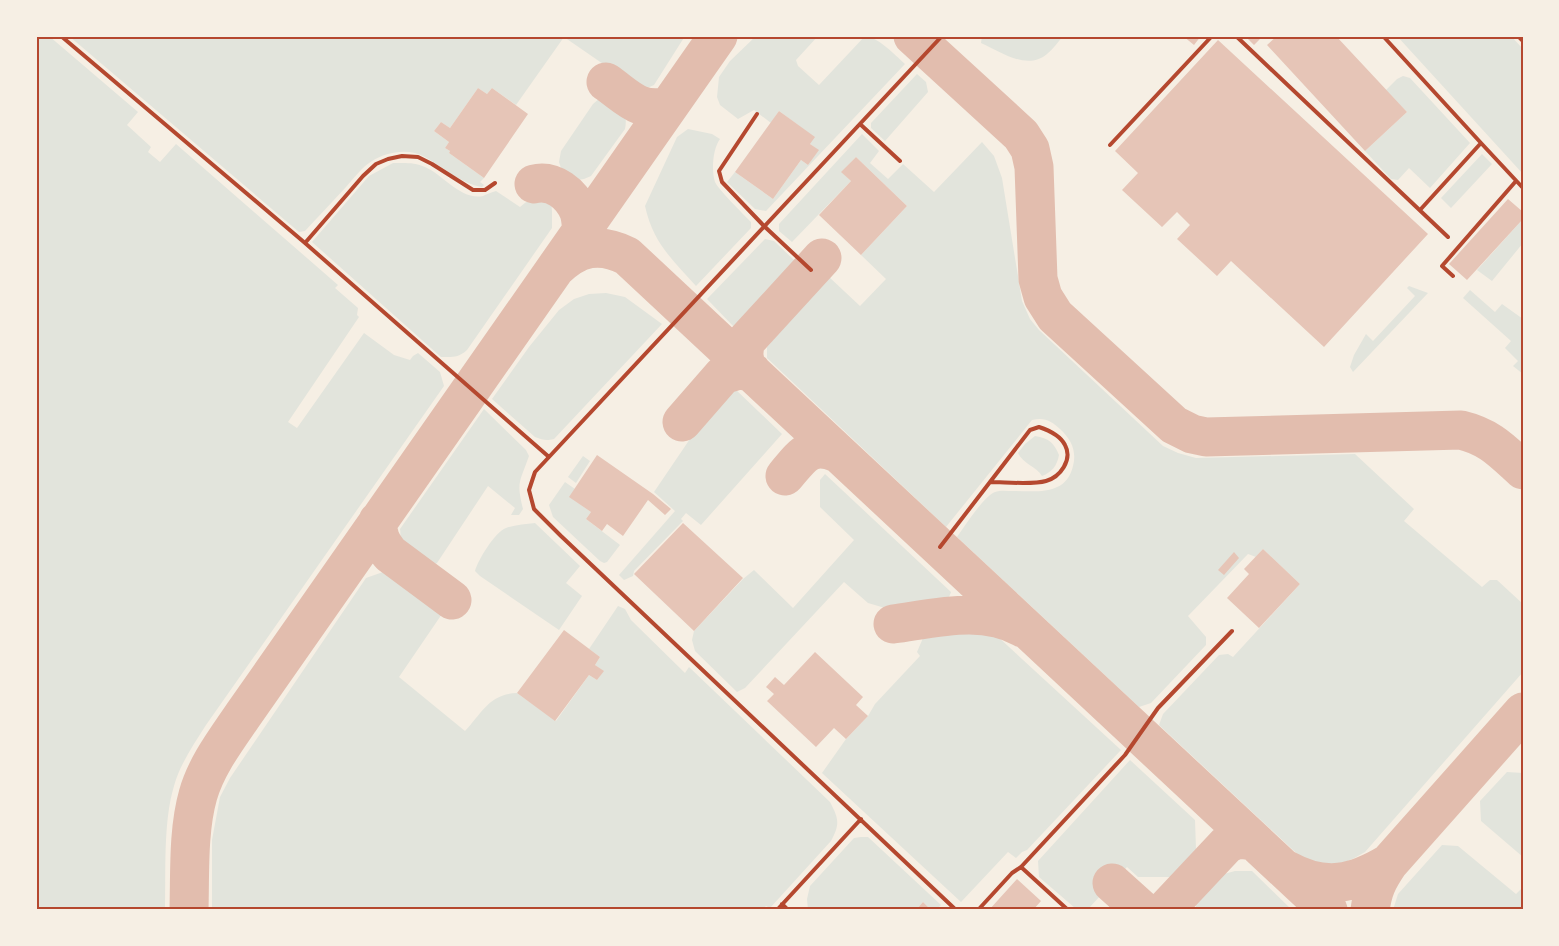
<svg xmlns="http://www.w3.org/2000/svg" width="1559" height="946" font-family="Montserrat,sans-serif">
<rect width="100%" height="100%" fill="#f6efe4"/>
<path fill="#e2e4dc" d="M36 36H49L138 112 127 125 151 147 148 152 160 162 176 144 338 285 335 288 358 308 357 315 359 317 288 422 297 428 364 333 394 355 410 360 413 356 418 353 440 372 444 386 206 725C194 744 180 764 174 786 163 822 166 872 165 910H36Z
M69 36H685L654 85 645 89 638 88 564 37 516 105 492 88 487 94 478 88 450 128 441 122 434 131 449 142 445 148 450 151 449 153 484 178 480 182 484 185 482 187C462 184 443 167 425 157 410 148 387 151 372 161 362 167 354 178 346 187 332 202 318 217 305 231L299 232Z
M756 36H818L796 60 798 66 819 85 865 36C879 38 894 54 905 64L766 211 755 209 727 182 735 172 773 199 801 160 808 165 818 150 810 144 814 137 779 111 771 123 754 110 738 119 720 105 717 97 719 77 730 61Z
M982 36H1063C1058 42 1053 49 1047 54 1027 71 1001 52 981 43Z
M1397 36H1511L1523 49V174Z
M917 74 926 82 928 92 885 141 871 128V123Z
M1403 76 1410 78 1470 143 1430 188 1409 168 1398 180 1391 179 1365 151 1407 112 1386 90 1397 79Z
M600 98C618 97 629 111 625 129L591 176 584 179 577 180 568 176 562 171 559 162 561 151 593 104Z
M688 129 712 134 720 139C713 148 711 170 715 182 717 188 744 215 751 222V228L696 286C672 259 653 243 645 206L677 137Z
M862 134 879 151 870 163 888 179 903 164 934 192 982 142 994 156 1002 178 1022 301 1030 319 1039 330 1163 446 1178 453 1196 458 1355 454 1414 509 1404 521 1482 587 1490 580H1497L1523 604V672L1365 852C1345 864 1333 868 1309 865L1159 725 1163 714 1219 655 1228 654 1233 657 1300 584 1263 549 1256 557 1248 554 1188 616 1206 637V645L1151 703 1139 707 957 537C965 526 983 497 995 492 1000 490 1007 491 1013 491 1037 491 1066 496 1073 466 1077 451 1071 439 1060 429 1051 421 1045 417 1032 420L946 527 767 358V347L828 276 860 306 886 279 861 255 907 206 856 157 842 172 851 181 792 242 779 231V224Z
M1482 154 1492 164 1451 208 1441 198Z
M393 163C404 163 415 162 425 167 442 174 462 201 483 196 487 194 492 192 496 191L520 207C530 199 539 192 551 201L552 211V228L467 350C458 358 453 357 441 357L312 242 369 176Z
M1523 219V243L1492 281 1477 270Z
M765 239 774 241 795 261 734 327 707 299Z
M1409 286 1428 293 1353 372 1350 367 1354 355 1366 334 1373 341 1415 296 1407 288Z
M1470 290 1495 312 1502 304 1523 319V374L1513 366 1518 361 1505 348 1511 341 1463 298Z
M606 293 625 297 662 324 554 439C546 441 543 440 535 437L492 399 529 347 559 310 574 299 589 294Z
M734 388 782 434 701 525 686 513 681 519 683 521 634 571 633 576 624 580 619 575 675 511 654 492 694 433Z
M484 409 526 450 529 456C520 482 516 481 523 509L519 515H511L515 508 488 486 437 563C421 571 410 563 402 548 400 543 401 535 400 529Z
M1035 436C1049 438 1054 443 1059 455 1057 466 1052 472 1042 476 1036 466 1023 464 1018 453L1025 444Z
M583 456 590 461 576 483 568 477Z
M825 474 951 592 947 602 885 608 868 603 844 582 745 688 737 692 695 651 692 640 694 631 743 579 754 570 793 608 854 540 820 507V480Z
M565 482 575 489 570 497 591 512 586 519 620 545 607 562 604 563 600 561 553 517 549 505Z
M535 523 580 566 566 583 582 596 559 630 480 576 475 571C478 560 495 532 506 528 515 525 526 524 535 523Z
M383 572 398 577 444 611 399 677 465 731C482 713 489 694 517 693L556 721 589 675 597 680 603 671 595 665 600 657 589 649 618 606 625 609 631 620 685 673 689 667 830 802C839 819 840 824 831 841L770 908 766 906 762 910H212V840L220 797 230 778 366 578Z
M980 631 996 635 1121 750 1027 850 1022 852 1016 858 1008 852 961 902 822 773 846 739 868 716 875 704 920 656 917 652 923 638Z
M1130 760 1195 820 1196 849 1171 877H1138L1127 867 1089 908H1075L1039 877 1038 861Z
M1507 772 1523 773V857L1481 821 1480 801Z
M861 837H868L941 905 936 910H931L923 902 916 910H862L859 908 857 910H808L807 899 810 886 854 838Z
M1442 845 1458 846 1516 894 1523 887V910H1393L1398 894Z
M1235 871H1252L1292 910H1196V903L1224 874Z"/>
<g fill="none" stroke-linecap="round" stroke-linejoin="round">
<path stroke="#e2bdae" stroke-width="39" d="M913 36 1021 135 1030 149 1034 167 1038 279 1043 297 1055 316 1174 425 1192 434 1206 437 1461 430C1490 437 1502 451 1523 470
M606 82C629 98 639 113 669 106
M534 184C553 179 572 194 579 212 581 218 581 224 582 231
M556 268C578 247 599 242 627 256L1328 910
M748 369C743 359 743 352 746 341L822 258
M682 422 723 375 739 370 752 372
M785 476C801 457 810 441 837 453
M378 521C377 535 381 543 390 554L452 600
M893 624C936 618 983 605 1023 628
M1287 870C1325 891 1354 884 1389 863
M1112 883 1142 910
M189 910C190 873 188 830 198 795 206 766 226 740 243 715L718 36
M1165 910 1227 844 1238 839 1253 841
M1370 910C1373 889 1377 881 1389 863L1523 712"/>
</g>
<path fill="#e6c5b7" d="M1183 36H1201L1194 45Z
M1245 36H1257L1260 39 1254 45Z
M1277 36H1336L1407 112 1365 151 1267 45Z
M1218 40 1428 234 1324 347 1231 261 1217 276 1177 239 1190 225 1177 212 1162 227 1122 190 1138 173 1115 151Z
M478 88 487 94 492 88 528 114 484 178 449 153 450 151 445 148 449 142 434 131 441 122 450 128Z
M779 111 815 137 810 144 819 150 808 165 801 160 773 199 735 172Z
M856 157 907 206 861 255 819 215 851 181 841 172Z
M1508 199 1523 212V219L1467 280 1449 264Z
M597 455 653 494 671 509 665 515 648 500 623 536 607 524 602 531 586 519 591 512 569 497Z
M683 523 743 578 694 631 634 574Z
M1263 549 1300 584 1259 628 1227 598 1249 574 1244 569Z
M1234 552 1239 558 1224 575 1218 570Z
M564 630 600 657 595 665 604 671 597 680 589 675 555 721 517 693Z
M815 652 863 697 856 705 868 716 846 739 834 728 816 747 767 701 774 694 766 687 775 677 784 685Z
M1017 879 1041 901 1033 910H989Z
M923 902 931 910H916Z"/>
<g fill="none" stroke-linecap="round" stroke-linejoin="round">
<path stroke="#b5482f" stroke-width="4" d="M61 36 305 243 549 457
M942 36 549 457 535 472 529 490 534 509 561 536 956 910
M1236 36 1448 237
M1383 36 1481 143 1420 210
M1518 36 1523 41
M757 114 719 171 722 182 764 226 811 270
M860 124 900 161
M1481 143 1523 188
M1110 145 1212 36
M305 243 363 176 376 164 388 159 402 156 418 157 432 164 473 190H485L495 183
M1453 276 1442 266 1516 181
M940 547 1030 430 1039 427C1048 430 1060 435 1065 445 1073 460 1060 477 1046 481 1032 485 1005 482 990 482
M782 904 788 910
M777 910 861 819
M978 910 1012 873 1021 867
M1068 910 1021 867 1125 755 1158 708 1232 631"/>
</g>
<rect width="1559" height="946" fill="none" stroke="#f6efe4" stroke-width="75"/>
<rect x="38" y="38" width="1484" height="870" fill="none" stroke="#b5482f" stroke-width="2"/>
</svg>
